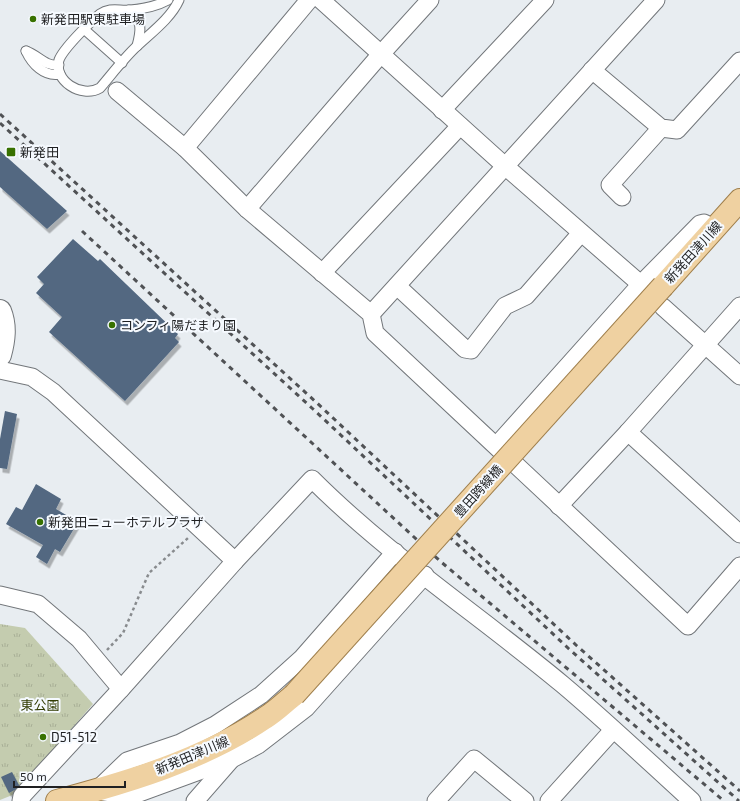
<svg xmlns="http://www.w3.org/2000/svg" width="740" height="801" viewBox="0 0 740 801" font-family="'Exo 2','Noto Sans JP',sans-serif">
	<defs>
		<pattern id="park-tufts" width="24" height="20" patternUnits="userSpaceOnUse"><rect width="24" height="20" fill="#c4ccaf"/><path d="M3 7l-1-3M5 7V3M7 7l1-3M15 17l-1-3M17 17v-4M19 17l1-3" fill="none" stroke="#a8af96"/></pattern>
		<filter id="shadow"><feDropShadow dx="2.5" dy="4.5" stdDeviation="0" flood-color="#0004"/></filter>
	</defs>
	<rect width="100%" height="100%" fill="#e8edf1"/>
	<!-- park -->
	<path fill="url(#park-tufts)" d="M0,624L25,628L93,704L15,794L0,800Z"/>
	<!-- building -->
	<g fill="#526881" filter="url(#shadow)">
		<path d="M0,151L67,211L47,229L0,187Z"/>
		<path d="M73,239L98,261L100,259L178,334L175,338L179,342L125,401L49,332L62,317L36,293L44,284L37,277Z"/>
		<path d="M5,411L17,414L7,469L0,468V439Z"/>
		<path d="M36,484L61,499L56,509L78,522L60,552L55,549L47,564L36,557L43,545L6,524L16,507L22,510Z"/>
		<path d="M12,772L20,787L9,793L1,777Z"/>
	</g>
	<g fill="none" stroke-linecap="round" stroke-linejoin="round">
		<!-- service casing -->
		<g stroke="#72767a" stroke-width="11">
			<g id="service">
				<path d="M168,0C157,6 143,9 130,10C119,11 110,7 100,14C90,22 63,49 59,60C53,80 81,99 100,88C112,74 124,58 137,46C152,32 171,18 179,0"/>
				<path d="M129,10C143,20 141,31 137,46"/>
				<path d="M85,30L122,63"/>
				<path d="M26,51C32,64 44,77 60,74"/>
				<path d="M26,51C38,55 45,67 59,65"/>
			</g>
		</g>
		<!-- minor casing -->
		<g stroke="#72767a" stroke-width="19">
			<g id="minor">
				<path d="M321,0L505,166L645,288"/>
				<path d="M592,70L661,128L677,130L740,61"/>
				<path d="M117,91L185,148L247,209L371,314L375,333L688,626L740,566"/>
				<path d="M442,110L545,0"/>
				<path d="M185,148L309,0"/>
				<path d="M622,197L610,185L661,128"/>
				<path d="M247,209L381,54L430,0"/>
				<path d="M322,273L460,126"/>
				<path d="M397,286L465,349L471,350L505,306L526,296L581,233"/>
				<path d="M663,307L740,376"/>
				<path d="M371,314L656,0"/>
				<path d="M0,370L32,377L53,392L235,561"/>
				<path d="M628,432L740,534"/>
				<path d="M497,445L641,284L700,224L704,223L714,228"/>
				<path d="M559,506L628,432L740,306"/>
				<path d="M0,595L38,604L79,639L121,689"/>
				<path d="M98,789L127,761L180,743L215,725L261,695L302,658L395,552"/>
				<path d="M98,791L131,796L232,759L258,745L306,708L425,575"/>
				<path d="M21,801L22,796L121,689L235,561L312,479C388,555 479,615 562,684C606,721 649,762 692,801"/>
				<path d="M195,801L230,761"/>
				<path d="M436,801L474,759L525,801"/>
				<path d="M549,801L613,730"/>
			</g>
		</g>
		<!-- tertiary casing -->
		<g stroke="#72767a" stroke-width="24">
			<path id="tertiary" d="M0,311C6,326 4,340 0,355"/>
		</g>
		<!-- primary casing -->
		<g stroke="#9f7f4c" stroke-width="24">
			<g id="primary">
				<path d="M663,286L740,200"/>
				<path d="M57,801C128,782 203,760 265,718C275,712 284,703 294,695"/>
			</g>
		</g>
		<!-- path -->
		<path stroke="#888b8e" stroke-width="2.5" stroke-dasharray="3 3" stroke-linecap="butt" d="M107,650L123,633L149,573L188,538"/>
		<!-- service -->
		<use href="#service" stroke="#fff" stroke-width="9"/>
		<!-- minor -->
		<use href="#minor" stroke="#fff" stroke-width="17"/>
		<!-- tertiary -->
		<use href="#tertiary" stroke="#fff" stroke-width="22"/>
		<!-- primary -->
		<use href="#primary" stroke="#efd1a1" stroke-width="22"/>
		<!-- rail -->
		<g stroke="#505255" stroke-width="3" stroke-dasharray="5 5" stroke-linecap="butt">
			<path d="M0,114L317,403L576,645L740,791"/>
			<path d="M0,123L313,409L568,648L739,801"/>
			<path d="M82,231L440,561L724,801"/>
		</g>
		<!-- primary-bridge casing -->
		<g stroke="#9f7f4c" stroke-width="24" stroke-linecap="butt">
			<path id="primary-bridge" d="M294,695L663,286"/>
		</g>
		<!-- primary-bridge -->
		<use href="#primary-bridge" stroke="#efd1a1" stroke-width="22"/>
	</g>
	<!-- markers -->
	<g fill="#387100" stroke="#f6faff" stroke-width="1.5">
		<circle cx="33" cy="19" r="4"/>
		<rect x="6" y="147" width="10" height="10" rx="2"/>
		<circle cx="112" cy="325" r="4"/>
		<circle cx="40" cy="522" r="4"/>
		<circle cx="43" cy="737" r="4"/>
	</g>
	<g text-anchor="middle" stroke-width="4" stroke-linejoin="round" paint-order="stroke">
		<!-- poi labels -->
		<g font-size="13" fill="#1f2022" stroke="#f6faff" text-anchor="start">
			<text x="41" y="24">新発田駅東駐車場</text>
			<text x="20" y="157">新発田</text>
			<text x="120" y="330">コンフィ陽だまり園</text>
			<text x="48" y="527">新発田ニューホテルプラザ</text>
			<text x="51" y="742">D51-512</text>
		</g>
		<!-- street labels -->
		<g font-size="13" fill="#1f2022" stroke="#f6faff">
			<text transform="translate(693 252) rotate(-48)" y="5">新発田津川線</text>
			<text transform="translate(478 491) rotate(-48)" y="5">豊田跨線橋</text>
			<text transform="translate(192 755) rotate(-23)" y="5">新発田津川線</text>
		</g>
		<!-- park labels -->
		<g font-size="13" fill="#313b01" stroke="#f6faff">
			<text x="40" y="710">東公園</text>
		</g>
	</g>
	<!-- scale -->
	<path d="M14 781v6h111v-6" fill="none" stroke="#1f2022" stroke-width="2"/>
	<text x="20" y="781" font-size="12" fill="#1f2022" stroke="#f6faff" stroke-width="3" paint-order="stroke">50 m</text>
</svg>
